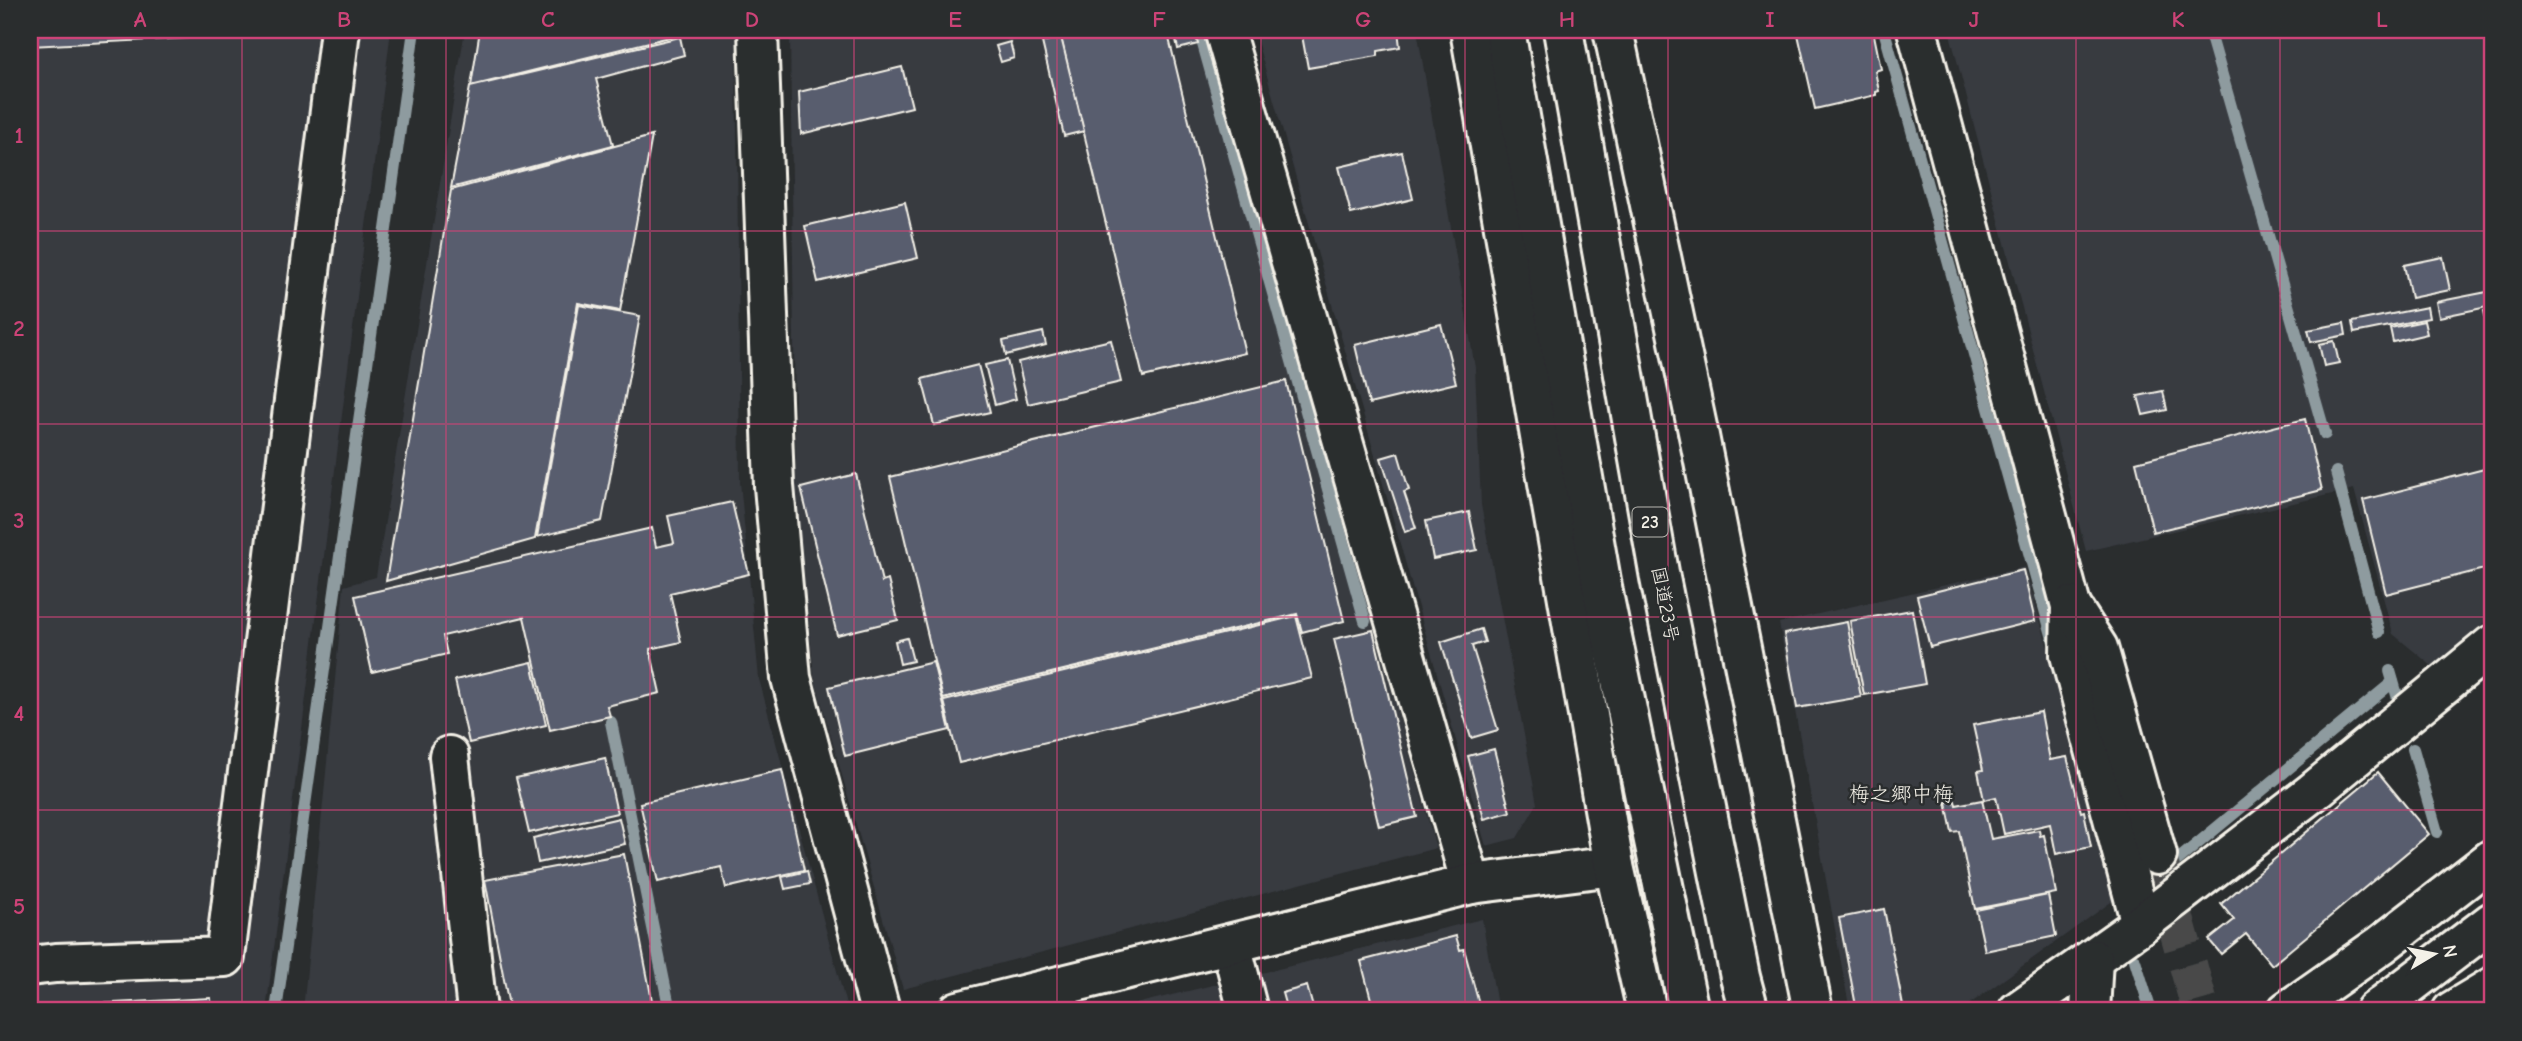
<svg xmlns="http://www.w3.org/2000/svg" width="2522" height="1041" viewBox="0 0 2522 1041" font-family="'Comic Neue','Klee One',sans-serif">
	<rect width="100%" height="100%" fill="#2a2d2e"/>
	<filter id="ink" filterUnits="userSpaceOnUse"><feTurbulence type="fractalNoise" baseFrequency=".0143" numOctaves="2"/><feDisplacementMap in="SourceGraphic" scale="14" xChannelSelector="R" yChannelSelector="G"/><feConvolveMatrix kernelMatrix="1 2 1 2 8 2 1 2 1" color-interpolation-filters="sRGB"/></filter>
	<g filter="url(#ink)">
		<!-- built -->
		<g fill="#383b41">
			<path d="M30,30H391L266,1011H30Z"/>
			<path d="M465,30H736L740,482L759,679L846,1005L842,1011H303L344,586L376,577Z"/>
			<path d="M790,30H1206L1436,848L903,989L814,677L796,492Z"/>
			<path d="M1254,30H1417L1475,368L1481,505L1537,804L1517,838L1486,846Z"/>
			<path d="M1949,30H2492V616L2432,666L2393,634L2354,489L2086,551Z"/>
			<path d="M2025,567L2118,897L1960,1011H1850L1779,623Z"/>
			<path d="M1482,919L1498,1011H1107Z"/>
		</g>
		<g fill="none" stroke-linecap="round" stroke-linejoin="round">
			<!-- stream -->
			<g stroke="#8e9b9f" stroke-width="12">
				<path d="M1199,30L1365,621"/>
				<path d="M1884,30L2055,646"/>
				<path d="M2209,30L2325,434"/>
				<path d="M2336,472L2379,632"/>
				<path d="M2390,671L2399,702"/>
				<path d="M611,722L670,1011"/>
				<path d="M2413,749L2437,832"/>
				<path d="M2174,863L2393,682"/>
				<path d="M2135,960L2151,1011"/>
				<path d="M276,1011L414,30"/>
			</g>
		</g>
		<!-- building -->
		<g fill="#595d6e" stroke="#f4f1e8" stroke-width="2">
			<path d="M30,30H207L208,37L30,46Z"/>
			<path d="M480,30H698L471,86Z"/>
			<path d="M1079,30H1167L1245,353L1143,377L1060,34Z"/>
			<path d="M1174,30H1194L1198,44L1178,49Z"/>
			<path d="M1301,30H1398L1400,47L1378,51V56L1308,68Z"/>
			<path d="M1797,30H1873L1881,69L1875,71L1879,91L1876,92V95L1815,109Z"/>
			<path d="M680,37L684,55L596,79L613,145L451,188L470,87Z"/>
			<path d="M1061,37L1084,131L1064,136L1042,42Z"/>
			<path d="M1010,42L1014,58L1001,62L996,46Z"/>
			<path d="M902,67L912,107L801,134L799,92Z"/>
			<path d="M652,136L620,311L578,303L535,539L386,581L451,190Z"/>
			<path d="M1402,152L1413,199L1351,214L1339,167Z"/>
			<path d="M905,202L918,258L818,282L805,226Z"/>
			<path d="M2443,257L2450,290L2411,298L2404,265Z"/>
			<path d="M2492,291V306L2439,317L2436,302Z"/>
			<path d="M579,305L640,316L602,521L537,537Z"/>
			<path d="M2427,307L2429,318L2354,333L2352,322Z"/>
			<path d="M2492,309V323L2487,324L2484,311Z"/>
			<path d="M2424,321L2427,334L2393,342L2390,328Z"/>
			<path d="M2344,323L2346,335L2311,342L2308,330Z"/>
			<path d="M1441,324L1456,383L1369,404L1355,345Z"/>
			<path d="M1043,332L1046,345L1006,355L1003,341Z"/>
			<path d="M1111,340L1121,382L1028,404L1018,362Z"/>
			<path d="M2334,341L2339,363L2324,366L2319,344Z"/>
			<path d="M1007,360L1016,399L995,405L985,365Z"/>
			<path d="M978,365L990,412L934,425L922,379Z"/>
			<path d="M1286,381L1344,621L1302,632L1297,614L943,699L890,477Z"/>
			<path d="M2163,391L2167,410L2143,415L2138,396Z"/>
			<path d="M2305,419L2322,490L2153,532L2136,462Z"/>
			<path d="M1398,453L1409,490L1404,492L1416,528L1405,532L1381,458Z"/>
			<path d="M2492,467V567L2386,594L2363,500Z"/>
			<path d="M856,474L882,582L888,580L898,620L837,635L801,488Z"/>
			<path d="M732,502L749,574L670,593L681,642L650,649L660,693L607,706L610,716L550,730L524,617L443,636L447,654L372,672L355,596L652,528L656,547L674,543L668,516Z"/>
			<path d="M1469,512L1477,550L1433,559L1426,521Z"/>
			<path d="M2023,570L2035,621L1930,647L1917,596Z"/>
			<path d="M1912,610L1925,684L1864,695L1850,621Z"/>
			<path d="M1296,616L1312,678L959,763L944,701Z"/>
			<path d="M1847,622L1861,697L1797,708L1784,634Z"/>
			<path d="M1481,629L1485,642L1472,646L1498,730L1471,738L1441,642Z"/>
			<path d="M1373,630L1417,817L1379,826L1334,639Z"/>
			<path d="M907,638L913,661L900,664L895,641Z"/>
			<path d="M532,662L546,725L469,743L455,680Z"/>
			<path d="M933,662L950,730L845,756L829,687Z"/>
			<path d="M2041,712L2050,760L2067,757L2081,812L2084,811L2091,847L2056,854L2050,824L2004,834L1996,797L1984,800L1978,771L1983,770L1973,725Z"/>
			<path d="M1494,749L1510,812L1484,819L1468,756Z"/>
			<path d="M605,758L617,813L529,833L516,778Z"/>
			<path d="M782,770L804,870L726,888L721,867L658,882L640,803Z"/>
			<path d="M2378,772L2429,834L2272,965L2246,934L2221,954L2209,940L2234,920L2221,904Z"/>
			<path d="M1982,800L1991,839L2039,830L2040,836L2044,835L2056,893L1975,909L1959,831L1952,832L1946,802L1955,801L1956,805Z"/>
			<path d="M619,818L625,844L538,863L533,838Z"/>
			<path d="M624,854L654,1011H510L485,880Z"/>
			<path d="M807,871L810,884L785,889L782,877Z"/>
			<path d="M2048,895L2056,936L1985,951L1976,910Z"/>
			<path d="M1884,909L1904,1011H1857L1839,918Z"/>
			<path d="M1456,936L1460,950L1464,949L1481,1011H1374L1361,961Z"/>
			<path d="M1307,986L1314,1011H1287L1282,993Z"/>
			<path d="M211,998L212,1011H76L75,1005Z"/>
		</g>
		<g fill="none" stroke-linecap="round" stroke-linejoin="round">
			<!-- minor-tunnel -->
			<path stroke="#484a4a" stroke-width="38" stroke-dasharray="38 19" stroke-linecap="butt" d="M2157,855L2201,1011"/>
			<!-- minor casing -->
			<g stroke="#f4f1e8" stroke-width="44">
				<g id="minor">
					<path d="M758,30L774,486L791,678L880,1011"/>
					<path d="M1224,30L1471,884"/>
					<path d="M1917,30L2071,606L2070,655L2141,924"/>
					<path d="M2071,606L2098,648L2157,855"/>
					<path d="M449,756L477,1011"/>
					<path d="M1231,944L1248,1011"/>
					<path d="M30,966L56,963L225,957L340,30"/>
					<path d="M958,1011L1471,884L1614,866"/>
					<path d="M2018,1011L2141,924L2313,792L2492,645"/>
					<path d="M2090,1011L2093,959"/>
				</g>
			</g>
			<!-- highway casing -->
			<g stroke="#f4f1e8" stroke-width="44">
				<g id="highway">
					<path d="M1470,30L1614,866L1647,1011"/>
					<path d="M1505,30L1604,598L1689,1011"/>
					<path d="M1563,30L1660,578L1740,977L1749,1011"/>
					<path d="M1613,30L1699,436L1813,1011"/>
					<path d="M2287,1011L2381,945L2492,859"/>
					<path d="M2375,1011L2492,922"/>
					<path d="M2452,1011L2492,987"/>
				</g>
			</g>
			<!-- minor -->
			<use href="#minor" stroke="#2a2d2e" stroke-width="38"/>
			<!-- highway -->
			<use href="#highway" stroke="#2a2d2e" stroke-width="38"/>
		</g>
	</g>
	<!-- grid -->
	<path fill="none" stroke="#cc4377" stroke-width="2" stroke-opacity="0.55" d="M242,30V1011M446,30V1011M650,30V1011M854,30V1011M1057,30V1011M1261,30V1011M1465,30V1011M1668,30V1011M1872,30V1011M2076,30V1011M2280,30V1011M30,231H2492M30,424H2492M30,617H2492M30,810H2492"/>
	<g text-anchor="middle" stroke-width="5" stroke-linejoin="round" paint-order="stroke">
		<!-- shield labels -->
		<rect fill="#2a2d2e" stroke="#b7b6b0" stroke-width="2" x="1632.5" y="507.5" width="35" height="29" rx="5"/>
		<g font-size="18" font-weight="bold" fill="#f4f1e8">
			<text x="1650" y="528">23</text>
		</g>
		<!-- street labels -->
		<g font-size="19" fill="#f4f1e8" stroke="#2a2d2e">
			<text transform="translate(1666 604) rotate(79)" y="7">国道23号</text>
		</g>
		<!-- neighbourhood labels -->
		<g font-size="21" fill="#f4f1e8" stroke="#2a2d2e">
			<text x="1901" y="801">梅之郷中梅</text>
		</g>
	</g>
	<!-- margin -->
	<rect width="2522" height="1041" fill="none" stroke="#2a2d2e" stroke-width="77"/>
	<!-- north arrow -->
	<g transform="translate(2434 954) rotate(80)" stroke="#2a2d2e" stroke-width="5" paint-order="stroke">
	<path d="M0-5L12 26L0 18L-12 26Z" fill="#f4f1e8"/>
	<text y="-10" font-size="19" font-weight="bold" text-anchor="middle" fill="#f4f1e8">N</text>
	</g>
	<rect x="38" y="38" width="2446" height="964" fill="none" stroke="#cc4377" stroke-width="2.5"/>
	<g font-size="23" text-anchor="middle" font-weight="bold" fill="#cc4377">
		<text x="140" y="27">A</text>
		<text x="344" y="27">B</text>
		<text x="548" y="27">C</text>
		<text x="752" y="27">D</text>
		<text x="955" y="27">E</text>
		<text x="1159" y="27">F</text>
		<text x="1363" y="27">G</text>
		<text x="1567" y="27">H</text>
		<text x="1770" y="27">I</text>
		<text x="1974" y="27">J</text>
		<text x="2178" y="27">K</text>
		<text x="2382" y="27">L</text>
		<text x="19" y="143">1</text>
		<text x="19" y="336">2</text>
		<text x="19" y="528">3</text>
		<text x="19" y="721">4</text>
		<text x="19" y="914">5</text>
	</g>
</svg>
